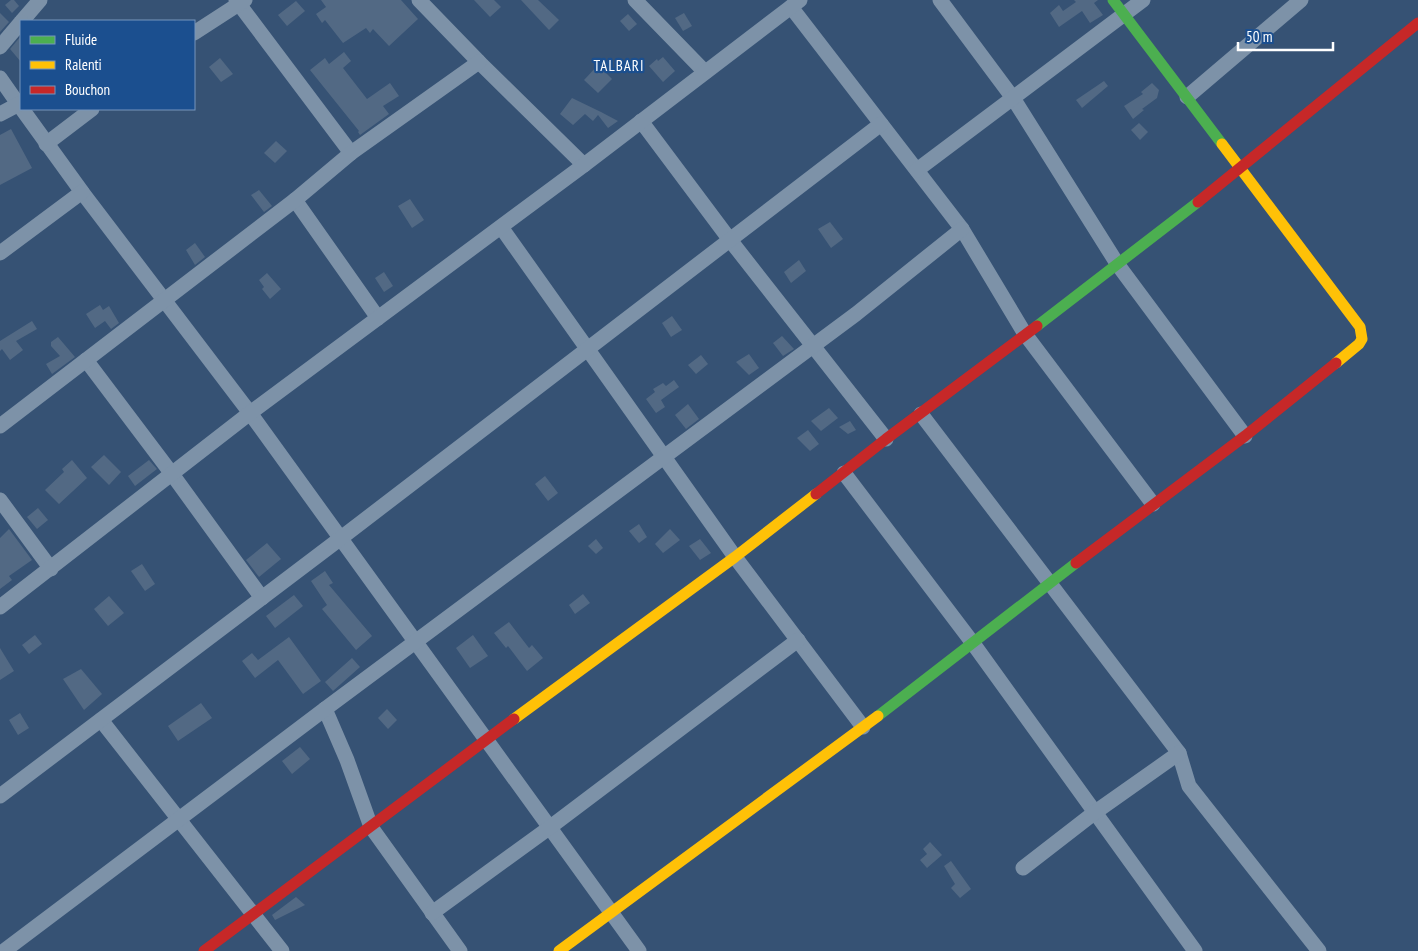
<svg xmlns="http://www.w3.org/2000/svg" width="1418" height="951" viewBox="0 0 1418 951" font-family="'PT Sans Narrow',sans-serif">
	<rect width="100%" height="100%" fill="#365274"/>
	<!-- building -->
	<g fill="#526984">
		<path d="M11,0H14L19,6L12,13L5,5Z"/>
		<path d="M321,0H401L418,19L389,46L373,29L370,33L366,28L343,43L325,20L322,23L316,14L326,7Z"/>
		<path d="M474,0H494L501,7L490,17Z"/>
		<path d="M521,0H538L559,20L549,30Z"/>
		<path d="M1074,0H1098L1094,3L1103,15L1090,23L1082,11L1059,27L1050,13L1059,5L1063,11L1076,2Z"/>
		<path d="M296,1L305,11L287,26L278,15Z"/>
		<path d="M0,13L9,22L0,32Z"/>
		<path d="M684,13L692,26L683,31L675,18Z"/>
		<path d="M628,14L637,24L629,31L620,21Z"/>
		<path d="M21,36V62L10,49Z"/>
		<path d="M344,52L351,61L343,68L367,99L390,83L399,96L383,106L389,114L360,135L358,132L359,131L310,70L325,58L329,64Z"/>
		<path d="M663,57L675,71L663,82L649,66L657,59L658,61Z"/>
		<path d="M220,58L233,74L221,82L209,67Z"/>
		<path d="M598,65L612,79L598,93L584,80Z"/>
		<path d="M1104,81L1108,86L1082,108L1076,100Z"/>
		<path d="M1152,83L1159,90L1157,98L1142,109L1144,110L1133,119L1124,106L1143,94L1141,92Z"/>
		<path d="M572,98L601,112L618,121L608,128L598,115L593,121L585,114L573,125L560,114Z"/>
		<path d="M1139,123L1148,132L1140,140L1131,130Z"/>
		<path d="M11,129L32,168L0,185V135Z"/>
		<path d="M276,141L287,151L275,163L264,153Z"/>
		<path d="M259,190L272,206L264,212L251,195Z"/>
		<path d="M410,199L424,220L412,228L398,206Z"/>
		<path d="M830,222L843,239L831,248L818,229Z"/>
		<path d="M195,243L205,257L195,265L186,250Z"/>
		<path d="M799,260L806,271L791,283L784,272Z"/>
		<path d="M384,272L393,286L384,292L375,278Z"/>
		<path d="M267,273L281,289L270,299L262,289L264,287L259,280Z"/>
		<path d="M100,305L103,310L109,306L119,323L111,329L105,321L95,328L86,314Z"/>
		<path d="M672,316L682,330L671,337L662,323Z"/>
		<path d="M32,321L37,329L16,341L23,350L10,360L2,349L0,351V341Z"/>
		<path d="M782,336L794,349L783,356L773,343Z"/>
		<path d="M58,337L75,357L52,374L46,364L60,356L51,346V342Z"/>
		<path d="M749,354L759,368L749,375L736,362Z"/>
		<path d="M701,355L708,364L696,374L688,365Z"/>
		<path d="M674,380L679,387L661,400L665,407L656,413L646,399L655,392L653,389L663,383L666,386Z"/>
		<path d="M688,404L699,419L686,429L675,415Z"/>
		<path d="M829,408L838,418L821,431L811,421Z"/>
		<path d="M850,421L856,430L848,434L839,427Z"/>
		<path d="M808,430L819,444L810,451L797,438Z"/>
		<path d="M104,455L121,472L109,485L91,467Z"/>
		<path d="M72,460L87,478L59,504L45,490L64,472L62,469Z"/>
		<path d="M149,460L157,469L135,486L128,476Z"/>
		<path d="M545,476L558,493L548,501L535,484Z"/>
		<path d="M38,508L48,520L37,529L27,517Z"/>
		<path d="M639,524L647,537L639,543L629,531Z"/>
		<path d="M9,529L32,560L9,576L12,580L0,589V538Z"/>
		<path d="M670,529L680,540L663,553L655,544Z"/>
		<path d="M596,539L603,548L596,554L588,546Z"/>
		<path d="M700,539L711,553L700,560L689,546Z"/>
		<path d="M267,543L281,559L259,577L246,560Z"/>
		<path d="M142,564L155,584L145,591L131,571Z"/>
		<path d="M325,571L333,583L329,585L372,636L356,650L322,609L327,605L311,581Z"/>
		<path d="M583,594L590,603L575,614L569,605Z"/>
		<path d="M294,595L303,606L275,628L266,616Z"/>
		<path d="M109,596L124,613L108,626L94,609Z"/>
		<path d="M509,622L529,648L532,645L543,658L527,671L508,646L506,648L494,633Z"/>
		<path d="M35,635L42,644L29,654L22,645Z"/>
		<path d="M473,635L488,656L470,668L456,648Z"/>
		<path d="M289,637L321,681L303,694L278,660L255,678L242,661L252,653L258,660Z"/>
		<path d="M0,648L14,671L0,680Z"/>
		<path d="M352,658L360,667L333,691L325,682Z"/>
		<path d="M81,669L102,694L84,710L63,679Z"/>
		<path d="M201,703L212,718L178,741L168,726Z"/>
		<path d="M387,709L397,720L388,729L378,718Z"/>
		<path d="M20,713L29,728L18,735L9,720Z"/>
		<path d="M300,747L310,759L292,774L282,761Z"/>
		<path d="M930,842L942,855L927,868L920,860L927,854L923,849Z"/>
		<path d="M951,861L971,889L960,898L951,888L955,884L944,866Z"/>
		<path d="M296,897L305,905L275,920L272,915Z"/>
	</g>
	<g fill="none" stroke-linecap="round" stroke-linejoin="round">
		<!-- street -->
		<g stroke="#7d92a8" stroke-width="15">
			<path d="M236,0L351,153"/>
			<path d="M419,0L479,62L584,165"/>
			<path d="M635,0L705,72"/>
			<path d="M940,0L1013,98L1118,265L1245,436"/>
			<path d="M791,7L962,229L1025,334L1153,504"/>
			<path d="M22,21L40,0"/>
			<path d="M194,33L245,0"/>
			<path d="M0,47L21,22"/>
			<path d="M0,78L21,108"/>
			<path d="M1187,97L1301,0"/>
			<path d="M22,109L82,192L250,413L639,951"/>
			<path d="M0,114L19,104"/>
			<path d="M641,121L730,240L886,439"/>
			<path d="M46,144L92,109"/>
			<path d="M917,170L1143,0"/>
			<path d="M295,200L378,318"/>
			<path d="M501,227L735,557L863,727"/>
			<path d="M0,253L82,192"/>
			<path d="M86,360L172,474L262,598"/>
			<path d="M921,414L1179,753L1189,786L1319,951"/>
			<path d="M0,426L295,200L351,153L479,62"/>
			<path d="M844,473L972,642L1195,951"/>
			<path d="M0,500L51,569"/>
			<path d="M0,607L250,413L584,165L800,0"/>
			<path d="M325,709L347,760L371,827L460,951"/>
			<path d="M101,720L282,951"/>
			<path d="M0,796L341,538L881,124"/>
			<path d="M1023,868L1094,813L1179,753"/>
			<path d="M432,913L549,828L798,640"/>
			<path d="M4,951L325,709L856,314L962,229"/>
		</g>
		<!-- fast -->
		<g stroke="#4caf50" stroke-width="11">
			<path d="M1113,0L1222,144"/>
			<path d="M1037,326L1198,202"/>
			<path d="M878,716L1076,563"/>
		</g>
		<!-- slow -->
		<g stroke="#ffc107" stroke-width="11">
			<path d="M1222,144L1360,327L1362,339L1359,344L1336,363"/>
			<path d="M514,719L735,557L816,494"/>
			<path d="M559,951L878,716"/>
		</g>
		<!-- jam -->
		<g stroke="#c62828" stroke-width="11">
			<path d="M1198,202L1418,23"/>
			<path d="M816,494L886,439L1037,326"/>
			<path d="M1076,563L1245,436L1336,363"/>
			<path d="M204,951L514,719"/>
		</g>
	</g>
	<g text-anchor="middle" stroke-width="4.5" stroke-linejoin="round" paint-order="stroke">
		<!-- neighbourhood labels -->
		<g font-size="15" letter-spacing="1" fill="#fff" stroke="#1b4f8f">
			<text x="619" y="71">TALBARI</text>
		</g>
	</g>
	<!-- legend -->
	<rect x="20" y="20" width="175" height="90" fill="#1b4f8f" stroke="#7695bc"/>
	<rect x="30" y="36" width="25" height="8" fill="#4caf50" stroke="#7695bc"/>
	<text x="65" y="45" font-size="15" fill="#ffffff">Fluide</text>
	<rect x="30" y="61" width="25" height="8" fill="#ffc107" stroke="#7695bc"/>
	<text x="65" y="70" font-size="15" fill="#ffffff">Ralenti</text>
	<rect x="30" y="86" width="25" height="8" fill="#c62828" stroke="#7695bc"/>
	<text x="65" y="95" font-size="15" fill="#ffffff">Bouchon</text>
	<!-- scale -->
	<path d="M1238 42v8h95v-8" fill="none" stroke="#ffffff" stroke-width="2.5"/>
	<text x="1246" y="42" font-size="15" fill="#ffffff" stroke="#1b4f8f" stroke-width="4" paint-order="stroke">50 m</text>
</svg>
